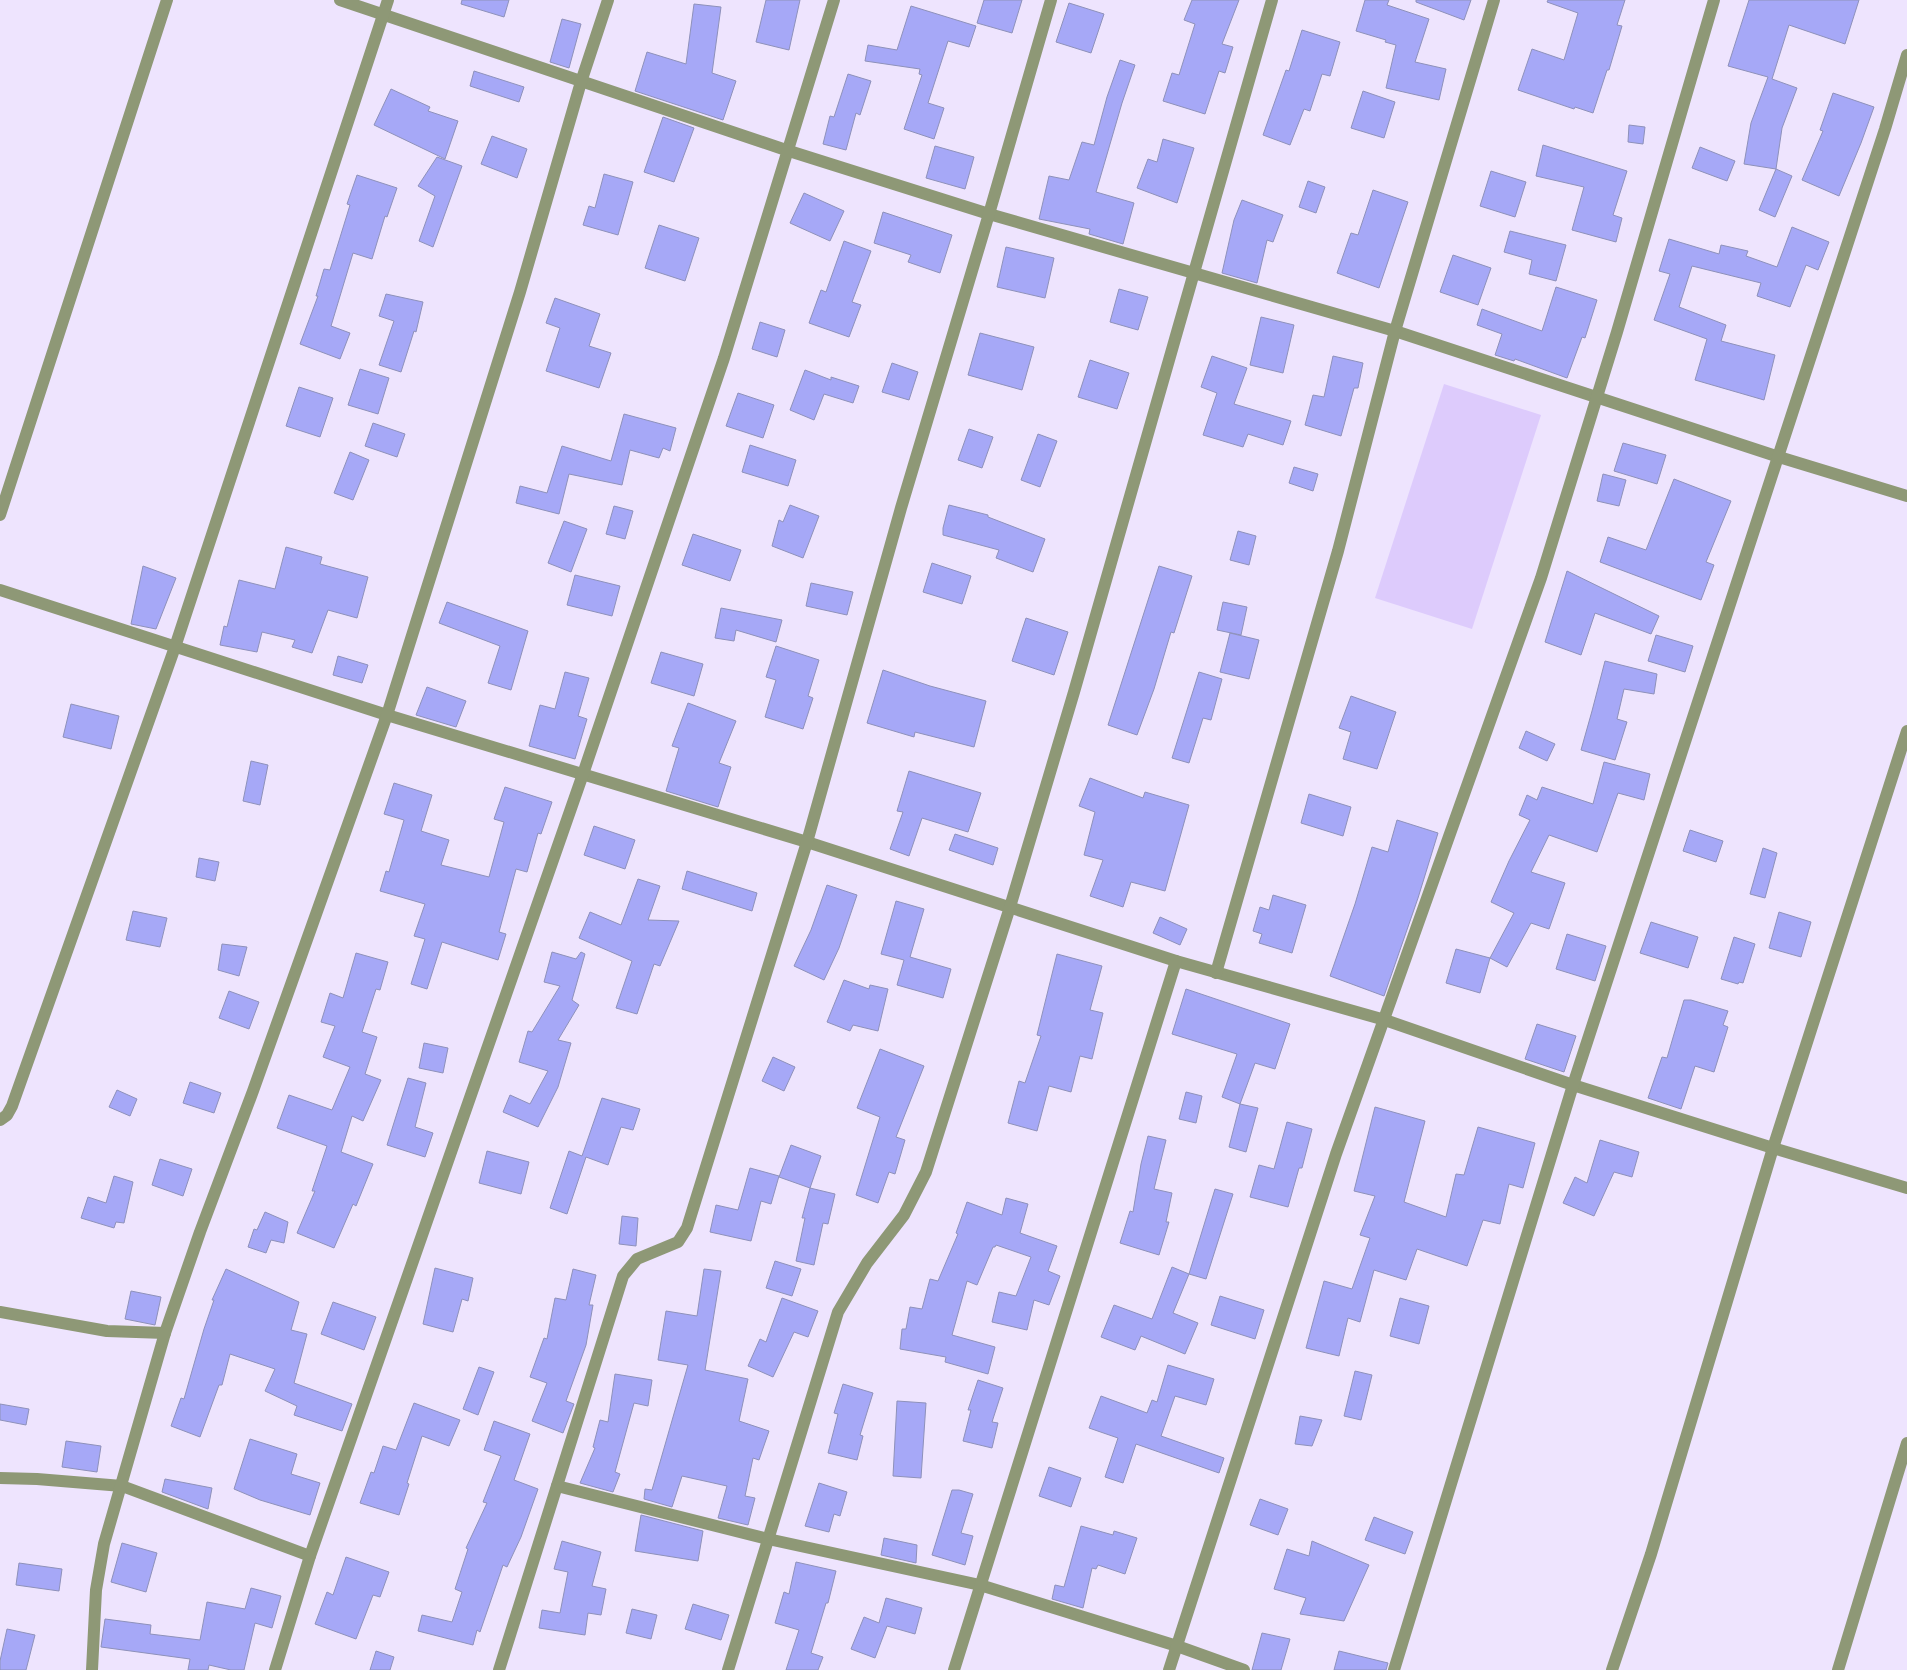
<svg xmlns="http://www.w3.org/2000/svg" width="1907" height="1670" viewBox="0 0 1907 1670" font-family="'Fira Sans Condensed',sans-serif">
	<rect width="100%" height="100%" fill="#eee4fe"/>
	<!-- green -->
	<path fill="#ddcbfc" d="M1444,384L1541,415L1472,629L1375,598Z"/>
	<!-- building -->
	<g fill="#a6a8f7" stroke="#8e91ba">
		<path d="M462,0H509L504,17L461,4Z"/>
		<path d="M766,0H800L789,50L756,42Z"/>
		<path d="M984,0H1022L1012,33L977,23Z"/>
		<path d="M1192,0H1239L1222,44L1233,47L1225,73L1219,71L1205,114L1163,101L1172,73L1179,75L1195,24L1184,20Z"/>
		<path d="M1365,0H1389L1387,5L1429,19L1415,62L1446,69L1439,100L1386,88L1396,45L1385,42L1386,40L1356,31Z"/>
		<path d="M1416,0H1471L1464,20L1416,2Z"/>
		<path d="M1548,0H1625L1617,25L1622,26L1609,70H1607L1593,113L1575,107L1574,109L1518,90L1532,49L1564,60L1578,13L1547,2Z"/>
		<path d="M1749,0H1859L1845,44L1789,25L1772,79L1797,88L1782,128L1776,169L1744,164L1751,123L1768,77L1728,66Z"/>
		<path d="M1069,3L1104,14L1091,53L1056,42Z"/>
		<path d="M694,4L721,7L712,73L736,81L723,120L635,91L647,52L686,64Z"/>
		<path d="M911,6L976,26L969,47L948,41L928,103L944,108L934,139L904,129L922,75L919,74L920,69L865,61L868,45L897,50Z"/>
		<path d="M562,19L581,24L569,68L550,62Z"/>
		<path d="M1302,30L1340,42L1330,76L1322,74L1310,111L1304,109L1290,145L1263,135L1286,70L1289,71Z"/>
		<path d="M1120,60L1135,65L1122,103L1096,192L1134,203L1123,244L1089,234L1090,229L1039,219L1049,176L1069,180L1082,142L1094,145L1107,97Z"/>
		<path d="M474,71L524,87L519,102L470,86Z"/>
		<path d="M848,74L871,81L860,115L856,113L846,150L823,144L830,116L834,117Z"/>
		<path d="M391,89L430,107L428,111L458,121L445,159L374,125Z"/>
		<path d="M1363,91L1395,102L1384,138L1351,128Z"/>
		<path d="M1833,93L1874,107L1861,143L1839,196L1802,180L1823,131L1820,130Z"/>
		<path d="M663,117L694,128L674,182L644,172Z"/>
		<path d="M1629,125L1645,127L1643,144L1628,142Z"/>
		<path d="M492,136L527,149L517,178L481,164Z"/>
		<path d="M1163,139L1194,148L1177,203L1137,188L1148,159L1157,162Z"/>
		<path d="M1543,145L1627,171L1613,215L1622,218L1616,242L1572,230L1584,187L1536,176Z"/>
		<path d="M935,146L974,157L965,189L926,178Z"/>
		<path d="M1700,147L1735,161L1727,181L1692,168Z"/>
		<path d="M437,157L462,166L433,247L419,241L435,196L418,186Z"/>
		<path d="M1776,169L1792,176L1775,217L1759,210Z"/>
		<path d="M1491,171L1526,182L1515,217L1480,206Z"/>
		<path d="M604,174L633,182L618,235L583,225L589,206L595,208Z"/>
		<path d="M357,175L397,188L387,217L385,216L372,259L353,253L331,326L350,333L340,359L300,344L318,296H316L324,269L330,270L350,205L347,204Z"/>
		<path d="M1308,181L1325,187L1316,213L1299,207Z"/>
		<path d="M1373,190L1408,202L1379,288L1337,273L1351,233L1358,235Z"/>
		<path d="M804,193L844,211L830,241L790,223Z"/>
		<path d="M1242,200L1283,215L1273,242L1267,240L1257,283L1222,273L1234,220Z"/>
		<path d="M883,212L952,235L940,273L908,262L911,255L874,243Z"/>
		<path d="M659,225L699,238L685,281L645,268Z"/>
		<path d="M1792,227L1829,242L1818,270L1806,265L1790,307L1757,296L1761,283L1692,266L1679,307L1726,325L1721,341L1775,355L1764,400L1695,380L1707,339L1654,320L1670,274L1659,271L1669,239L1719,254L1721,245L1748,251L1746,256L1777,267Z"/>
		<path d="M1510,231L1566,245L1556,281L1529,274L1532,260L1504,252Z"/>
		<path d="M844,241L871,251L852,302L861,305L849,337L809,323L821,290L826,292Z"/>
		<path d="M1006,247L1054,258L1045,298L997,287Z"/>
		<path d="M1453,255L1491,268L1478,305L1440,292Z"/>
		<path d="M1556,287L1597,300L1585,338L1582,337L1567,378L1515,359L1514,361L1495,355L1502,334L1477,325L1482,309L1542,331Z"/>
		<path d="M1119,289L1148,297L1138,330L1110,322Z"/>
		<path d="M386,294L423,302L416,332L414,331L401,372L379,365L394,321L379,316Z"/>
		<path d="M555,298L600,314L589,346L611,353L599,388L546,371L560,328L546,323Z"/>
		<path d="M1261,317L1294,325L1283,373L1250,365Z"/>
		<path d="M760,322L785,330L777,357L752,349Z"/>
		<path d="M980,333L1034,347L1022,390L968,375Z"/>
		<path d="M1212,356L1247,368L1234,404L1291,421L1283,445L1248,434L1243,447L1203,435L1217,393L1201,387Z"/>
		<path d="M1333,356L1363,363L1358,388H1354L1341,436L1305,425L1313,395L1324,397Z"/>
		<path d="M1090,360L1129,373L1117,409L1078,397Z"/>
		<path d="M892,363L918,372L909,400L882,392Z"/>
		<path d="M360,369L389,378L378,414L348,405Z"/>
		<path d="M805,370L831,380V377L859,386L853,403L824,394L814,420L790,410Z"/>
		<path d="M299,387L333,398L320,437L286,426Z"/>
		<path d="M738,393L774,405L763,438L726,426Z"/>
		<path d="M624,414L676,428L670,451L663,448L659,458L630,450L622,485L569,474L559,514L516,503L520,486L547,493L562,446L611,461Z"/>
		<path d="M373,423L405,434L397,457L365,446Z"/>
		<path d="M969,429L993,437L982,468L958,460Z"/>
		<path d="M1038,434L1057,441L1040,487L1021,480Z"/>
		<path d="M1623,443L1666,455L1657,484L1614,471Z"/>
		<path d="M750,445L796,460L788,486L742,472Z"/>
		<path d="M350,452L369,460L353,500L334,493Z"/>
		<path d="M1294,467L1318,474L1313,491L1289,483Z"/>
		<path d="M1603,474L1626,480L1619,506L1597,501Z"/>
		<path d="M1674,479L1731,501L1706,562L1714,565L1701,600L1600,562L1608,537L1646,550Z"/>
		<path d="M790,505L819,516L803,558L772,546L779,520L783,522Z"/>
		<path d="M949,505L988,515V517L1045,539L1033,572L996,558L999,550L943,535V528Z"/>
		<path d="M614,506L633,511L625,539L606,534Z"/>
		<path d="M564,521L587,529L571,572L548,563Z"/>
		<path d="M1238,531L1256,536L1249,565L1230,560Z"/>
		<path d="M693,534L741,550L730,581L682,565Z"/>
		<path d="M286,547L322,557L320,564L368,577L357,618L328,610L312,653L292,647L295,640L262,632L257,652L220,645L224,626L227,627L239,580L275,589Z"/>
		<path d="M932,563L971,576L962,604L923,592Z"/>
		<path d="M143,566L176,578L156,629L131,624Z"/>
		<path d="M1159,566L1192,576L1174,633L1171,632L1154,689L1137,735L1108,725Z"/>
		<path d="M1567,571L1659,616L1651,634L1595,613L1581,655L1545,642Z"/>
		<path d="M575,575L620,586L612,616L567,605Z"/>
		<path d="M811,583L853,592L847,615L806,606Z"/>
		<path d="M447,602L528,631L511,690L488,683L500,646L439,623Z"/>
		<path d="M1223,602L1247,607L1241,635L1217,630Z"/>
		<path d="M721,608L782,620L776,642L736,630L734,641L715,638Z"/>
		<path d="M1026,618L1068,632L1054,675L1012,661Z"/>
		<path d="M1230,633L1259,640L1249,679L1220,672Z"/>
		<path d="M1656,635L1693,646L1685,672L1648,661Z"/>
		<path d="M776,646L819,660L808,696L813,698L803,729L765,717L776,680L766,677Z"/>
		<path d="M661,652L703,664L694,696L651,683Z"/>
		<path d="M338,656L368,665L362,683L333,675Z"/>
		<path d="M1605,661L1657,674L1654,694L1624,689L1617,719L1627,722L1615,760L1581,750L1592,711Z"/>
		<path d="M883,670L930,686L986,701L974,747L915,732L914,737L867,723Z"/>
		<path d="M565,672L589,678L578,716L587,719L575,759L529,746L540,705L555,709Z"/>
		<path d="M1199,672L1222,679L1211,720L1203,718L1189,763L1172,758Z"/>
		<path d="M427,687L466,701L456,727L416,715Z"/>
		<path d="M1351,696L1396,712L1377,769L1343,759L1351,732L1339,728Z"/>
		<path d="M688,703L736,721L719,763L731,767L718,807L666,791L679,748L672,746Z"/>
		<path d="M71,704L119,716L111,749L63,737Z"/>
		<path d="M1526,731L1555,744L1547,761L1519,748Z"/>
		<path d="M251,761L268,765L260,805L243,801Z"/>
		<path d="M1604,762L1650,774L1644,800L1618,793L1597,852L1549,835L1531,872L1565,883L1549,929L1531,923L1507,967L1490,958L1514,913L1491,902L1509,861L1530,820L1519,815L1527,795L1537,800L1542,787L1593,804Z"/>
		<path d="M909,771L981,793L968,832L922,818L909,856L890,849L903,812L897,811Z"/>
		<path d="M1090,778L1143,798L1145,792L1189,805L1165,891L1131,882L1123,907L1090,896L1103,860L1084,855L1095,812L1079,806Z"/>
		<path d="M394,783L432,795L421,831L449,840L441,865L489,877L504,822L494,819L505,787L552,802L541,834L538,833L527,872L516,869L499,932L506,934L498,960L442,942L427,989L411,984L425,939L414,936L425,904L380,891L386,871L389,872L404,820L384,814Z"/>
		<path d="M1309,794L1351,807L1343,836L1301,823Z"/>
		<path d="M1397,820L1438,833L1418,898L1384,996L1330,976L1355,904L1372,847L1388,852Z"/>
		<path d="M594,826L635,840L625,869L584,855Z"/>
		<path d="M1690,830L1723,841L1716,862L1683,851Z"/>
		<path d="M955,834L998,848L993,865L949,850Z"/>
		<path d="M1763,848L1777,853L1765,898L1750,894Z"/>
		<path d="M199,858L219,862L215,881L196,877Z"/>
		<path d="M687,871L757,893L752,911L682,889Z"/>
		<path d="M638,879L660,886L648,920L679,921L660,966L654,964L637,1014L616,1008L632,961L579,938L590,912L621,925Z"/>
		<path d="M827,885L857,895L839,948L824,980L794,966L811,930Z"/>
		<path d="M1273,895L1306,905L1292,953L1259,943L1262,934L1253,931L1260,907L1269,910Z"/>
		<path d="M896,901L924,909L910,957L951,969L943,998L897,985L904,960L881,954Z"/>
		<path d="M133,911L167,918L160,947L126,940Z"/>
		<path d="M1779,912L1811,922L1801,957L1769,948Z"/>
		<path d="M1160,917L1187,929L1180,945L1153,933Z"/>
		<path d="M1651,922L1698,937L1688,968L1640,953Z"/>
		<path d="M1567,934L1606,946L1595,981L1556,969Z"/>
		<path d="M1734,937L1755,944L1743,983L1739,982L1738,984L1721,979Z"/>
		<path d="M222,944L247,947L239,976L218,970Z"/>
		<path d="M1456,949L1490,958L1480,993L1446,983Z"/>
		<path d="M552,952L576,959L581,952L585,954L572,1000L579,1005L558,1040L571,1043L558,1087L538,1127L503,1112L510,1095L530,1104L548,1071L519,1062L528,1031L532,1032L560,986L544,982Z"/>
		<path d="M356,953L388,962L380,990L376,989L362,1032L377,1037L365,1074L381,1080L363,1121L352,1116L341,1152L373,1164L356,1206L353,1204L334,1248L297,1233L315,1191H312L327,1146L277,1128L289,1095L332,1110L350,1067L323,1057L335,1026L321,1022L330,993L343,998Z"/>
		<path d="M1057,954L1102,966L1090,1010L1103,1013L1092,1059L1080,1056L1071,1092L1049,1086L1037,1131L1008,1123L1019,1081L1025,1083L1041,1036L1037,1035Z"/>
		<path d="M844,980L869,989L870,985L888,989L878,1031L853,1025L850,1031L827,1022Z"/>
		<path d="M1186,989L1290,1024L1275,1069L1255,1063L1240,1104L1222,1097L1237,1054L1172,1034Z"/>
		<path d="M229,991L259,1002L249,1029L219,1018Z"/>
		<path d="M1684,1000H1691L1728,1011L1723,1025L1728,1027L1714,1072L1695,1066L1681,1109L1648,1098L1662,1057L1667,1058Z"/>
		<path d="M1537,1024L1576,1036L1564,1072L1525,1059Z"/>
		<path d="M424,1043L448,1048L443,1073L419,1068Z"/>
		<path d="M880,1049L924,1066L896,1137L905,1140L895,1174L889,1172L878,1203L856,1195L880,1117L857,1108Z"/>
		<path d="M773,1057L795,1067L784,1091L762,1081Z"/>
		<path d="M408,1078L426,1083L415,1127L433,1133L425,1157L387,1145Z"/>
		<path d="M190,1082L221,1093L214,1113L183,1103Z"/>
		<path d="M117,1090L137,1099L130,1116L109,1107Z"/>
		<path d="M1186,1092L1202,1096L1196,1123L1179,1119Z"/>
		<path d="M602,1098L640,1109L633,1130L621,1127L608,1165L586,1157L567,1214L550,1208L569,1151L582,1156Z"/>
		<path d="M1240,1104L1258,1108L1246,1152L1229,1147Z"/>
		<path d="M1375,1107L1425,1121L1404,1202L1446,1217L1456,1174L1464,1175L1478,1127L1535,1143L1523,1188L1509,1184L1500,1224L1483,1220L1467,1266L1417,1249L1406,1280L1374,1270L1360,1322L1348,1318L1339,1356L1306,1348L1324,1281L1352,1289L1370,1238L1360,1235L1375,1196L1354,1191Z"/>
		<path d="M1287,1122L1312,1129L1302,1168H1299L1288,1207L1250,1197L1259,1165L1274,1169Z"/>
		<path d="M1148,1136L1166,1140L1154,1189L1172,1193L1166,1222H1169L1159,1255L1120,1243L1130,1211L1133,1212L1141,1164Z"/>
		<path d="M1600,1140L1639,1152L1632,1177L1614,1172L1594,1216L1563,1203L1575,1177L1587,1183Z"/>
		<path d="M791,1145L821,1156L810,1188L779,1177Z"/>
		<path d="M487,1151L529,1162L521,1194L479,1183Z"/>
		<path d="M160,1159L192,1169L183,1196L152,1185Z"/>
		<path d="M750,1168L779,1176L771,1204L761,1201L751,1241L710,1232L716,1205L738,1210Z"/>
		<path d="M114,1176L133,1182L124,1223L116,1222L114,1228L81,1218L88,1197L106,1203Z"/>
		<path d="M810,1188L835,1194L828,1224L823,1223L814,1265L796,1261L805,1218H802Z"/>
		<path d="M1215,1189L1233,1194L1206,1279L1189,1274Z"/>
		<path d="M1006,1198L1028,1204L1020,1233L1057,1246L1048,1271L1060,1276L1049,1305L1034,1300L1027,1330L992,1322L999,1292L1016,1296L1031,1257L996,1245L995,1247H993L977,1285L967,1281L952,1335L995,1347L988,1374L945,1362L946,1357L900,1349L902,1329H906L910,1307L922,1309L930,1279L938,1281L958,1234L956,1233L967,1202L1002,1215Z"/>
		<path d="M265,1212L288,1222L284,1243L271,1240L266,1253L248,1247L254,1229L257,1230Z"/>
		<path d="M622,1216L638,1218L636,1246L619,1244Z"/>
		<path d="M775,1261L801,1269L792,1296L766,1288Z"/>
		<path d="M1172,1267L1189,1274L1173,1313L1198,1323L1185,1354L1141,1336L1135,1350L1101,1337L1114,1305L1152,1319Z"/>
		<path d="M435,1268L473,1278L468,1301L462,1299L453,1332L423,1324Z"/>
		<path d="M226,1269L299,1302L291,1330L307,1334L294,1383L352,1404L342,1431L294,1415L297,1406L265,1391L275,1369L230,1354L222,1385H219L200,1437L171,1426L181,1398L184,1399L204,1329L214,1300H212Z"/>
		<path d="M573,1269L596,1275L589,1305H593L586,1345L566,1401L574,1404L563,1433L532,1421L547,1383L530,1377L544,1338L547,1339L555,1298L566,1300Z"/>
		<path d="M704,1269L721,1271L705,1370L748,1379L739,1421L769,1431L759,1460L753,1458L745,1496L755,1498L748,1525L718,1518L727,1486L682,1476L672,1507L644,1499L645,1489L652,1490L688,1365L658,1360L666,1311L697,1316Z"/>
		<path d="M131,1291L161,1297L155,1325L125,1319Z"/>
		<path d="M1220,1296L1264,1310L1255,1339L1211,1325Z"/>
		<path d="M782,1298L818,1311L808,1337L794,1332L773,1377L748,1366L760,1339L766,1342Z"/>
		<path d="M1400,1298L1429,1306L1419,1344L1390,1336Z"/>
		<path d="M333,1302L376,1317L364,1350L321,1334Z"/>
		<path d="M1168,1365L1214,1379L1206,1405L1175,1396L1161,1436L1224,1458L1219,1473L1136,1444L1123,1483L1105,1477L1118,1438L1089,1428L1101,1396L1147,1413L1152,1400L1157,1402Z"/>
		<path d="M479,1367L494,1372L478,1415L463,1409Z"/>
		<path d="M1355,1371L1372,1375L1361,1420L1344,1416Z"/>
		<path d="M615,1374L652,1380L648,1406L634,1403L615,1472L620,1474L613,1492L580,1483L595,1448L593,1447L600,1420L608,1422Z"/>
		<path d="M978,1380L1003,1388L992,1422L998,1423L992,1448L963,1441L971,1410H968Z"/>
		<path d="M843,1384L873,1393L860,1435L863,1436L857,1460L828,1453L838,1414L834,1413Z"/>
		<path d="M897,1401L926,1403L921,1478L893,1476Z"/>
		<path d="M414,1403L460,1420L449,1446L422,1436L407,1483L409,1484L399,1515L360,1503L371,1472L374,1473L383,1446L396,1450Z"/>
		<path d="M0,1404L29,1409L26,1425L0,1420Z"/>
		<path d="M1300,1416L1322,1420L1312,1446L1295,1444Z"/>
		<path d="M494,1421L530,1434L514,1480L538,1489L521,1537L507,1567L503,1565L480,1632L477,1630L473,1645L418,1631L422,1615L452,1622L462,1592L455,1589L468,1549L466,1548L487,1503L483,1502L501,1456L484,1450Z"/>
		<path d="M250,1439L297,1454L291,1474L320,1483L310,1515L260,1500L234,1489Z"/>
		<path d="M66,1441L101,1446L97,1472L62,1467Z"/>
		<path d="M1049,1467L1081,1478L1071,1507L1039,1496Z"/>
		<path d="M165,1479L212,1488L208,1509L162,1492Z"/>
		<path d="M819,1483L847,1492L840,1516L834,1514L829,1532L805,1526Z"/>
		<path d="M952,1490H959L973,1494L961,1533L973,1536L965,1565L932,1555Z"/>
		<path d="M1260,1499L1288,1509L1278,1535L1250,1525Z"/>
		<path d="M641,1515L703,1531L698,1561L635,1551Z"/>
		<path d="M1374,1517L1413,1532L1405,1554L1365,1540Z"/>
		<path d="M1081,1526L1113,1535L1114,1531L1137,1538L1125,1574L1098,1565L1096,1569L1092,1568L1083,1608L1052,1599L1055,1585L1064,1587Z"/>
		<path d="M884,1538L917,1545L916,1563L881,1555Z"/>
		<path d="M562,1541L601,1552L592,1586L606,1589L601,1615L588,1613L585,1635L539,1628L542,1610L560,1613L568,1572L554,1569Z"/>
		<path d="M1312,1541L1369,1565L1344,1621L1300,1614L1306,1598L1274,1589L1287,1549L1309,1556Z"/>
		<path d="M122,1543L157,1553L146,1592L111,1582Z"/>
		<path d="M346,1557L389,1572L380,1597L373,1595L356,1639L315,1624L327,1592L333,1595Z"/>
		<path d="M796,1562L836,1571L828,1603H826L811,1653L823,1657L818,1670H786L799,1630L775,1623L784,1592L789,1594Z"/>
		<path d="M19,1563L62,1569L59,1591L16,1585Z"/>
		<path d="M251,1588L281,1596L272,1628L255,1623L244,1670H231L209,1665L208,1670H188L190,1659L101,1647L105,1619L151,1625L150,1634L200,1640L207,1602L245,1609Z"/>
		<path d="M886,1598L922,1608L915,1634L887,1626L875,1658L851,1649L864,1617L879,1623Z"/>
		<path d="M693,1604L729,1615L721,1640L685,1629Z"/>
		<path d="M632,1609L657,1615L651,1639L626,1633Z"/>
		<path d="M7,1629L35,1635L26,1670H0V1661Z"/>
		<path d="M1262,1633L1290,1639L1281,1670H1252Z"/>
		<path d="M376,1651L394,1657L390,1670H370Z"/>
		<path d="M1339,1651L1388,1663L1386,1670H1334Z"/>
	</g>
	<g fill="none" stroke-linecap="round" stroke-linejoin="round">
		<!-- street -->
		<g stroke="#8e9876" stroke-width="12">
			<path d="M340,0L786,150L989,214L1395,331L1779,457L1907,496"/>
			<path d="M0,515L167,0"/>
			<path d="M0,590L387,715L807,842L1176,961L1385,1020L1573,1085L1773,1148L1907,1188"/>
			<path d="M1216,973L1338,551L1395,331L1494,0"/>
			<path d="M0,1120L7,1115L12,1106L175,647L388,0"/>
			<path d="M0,1312L107,1331L165,1333"/>
			<path d="M0,1478L37,1479L122,1486L310,1556"/>
			<path d="M557,1486L768,1539L980,1585L1177,1646L1244,1670"/>
			<path d="M92,1670L96,1590L104,1544L165,1333L200,1232L253,1091L387,715L520,292L581,82L608,0"/>
			<path d="M275,1670L310,1556L583,774L724,358L834,0"/>
			<path d="M499,1670L623,1276L637,1259L678,1242L687,1228L807,842L901,508L989,214L1051,0"/>
			<path d="M728,1670L838,1312L867,1263L904,1215L926,1172L1010,907L1074,692L1272,0"/>
			<path d="M954,1670L1176,961"/>
			<path d="M1169,1670L1336,1154L1541,578L1617,332L1714,0"/>
			<path d="M1394,1670L1573,1085L1885,129L1907,55"/>
			<path d="M1612,1670L1651,1554L1773,1148L1907,731"/>
			<path d="M1838,1670L1907,1443"/>
		</g>
	</g>
</svg>
